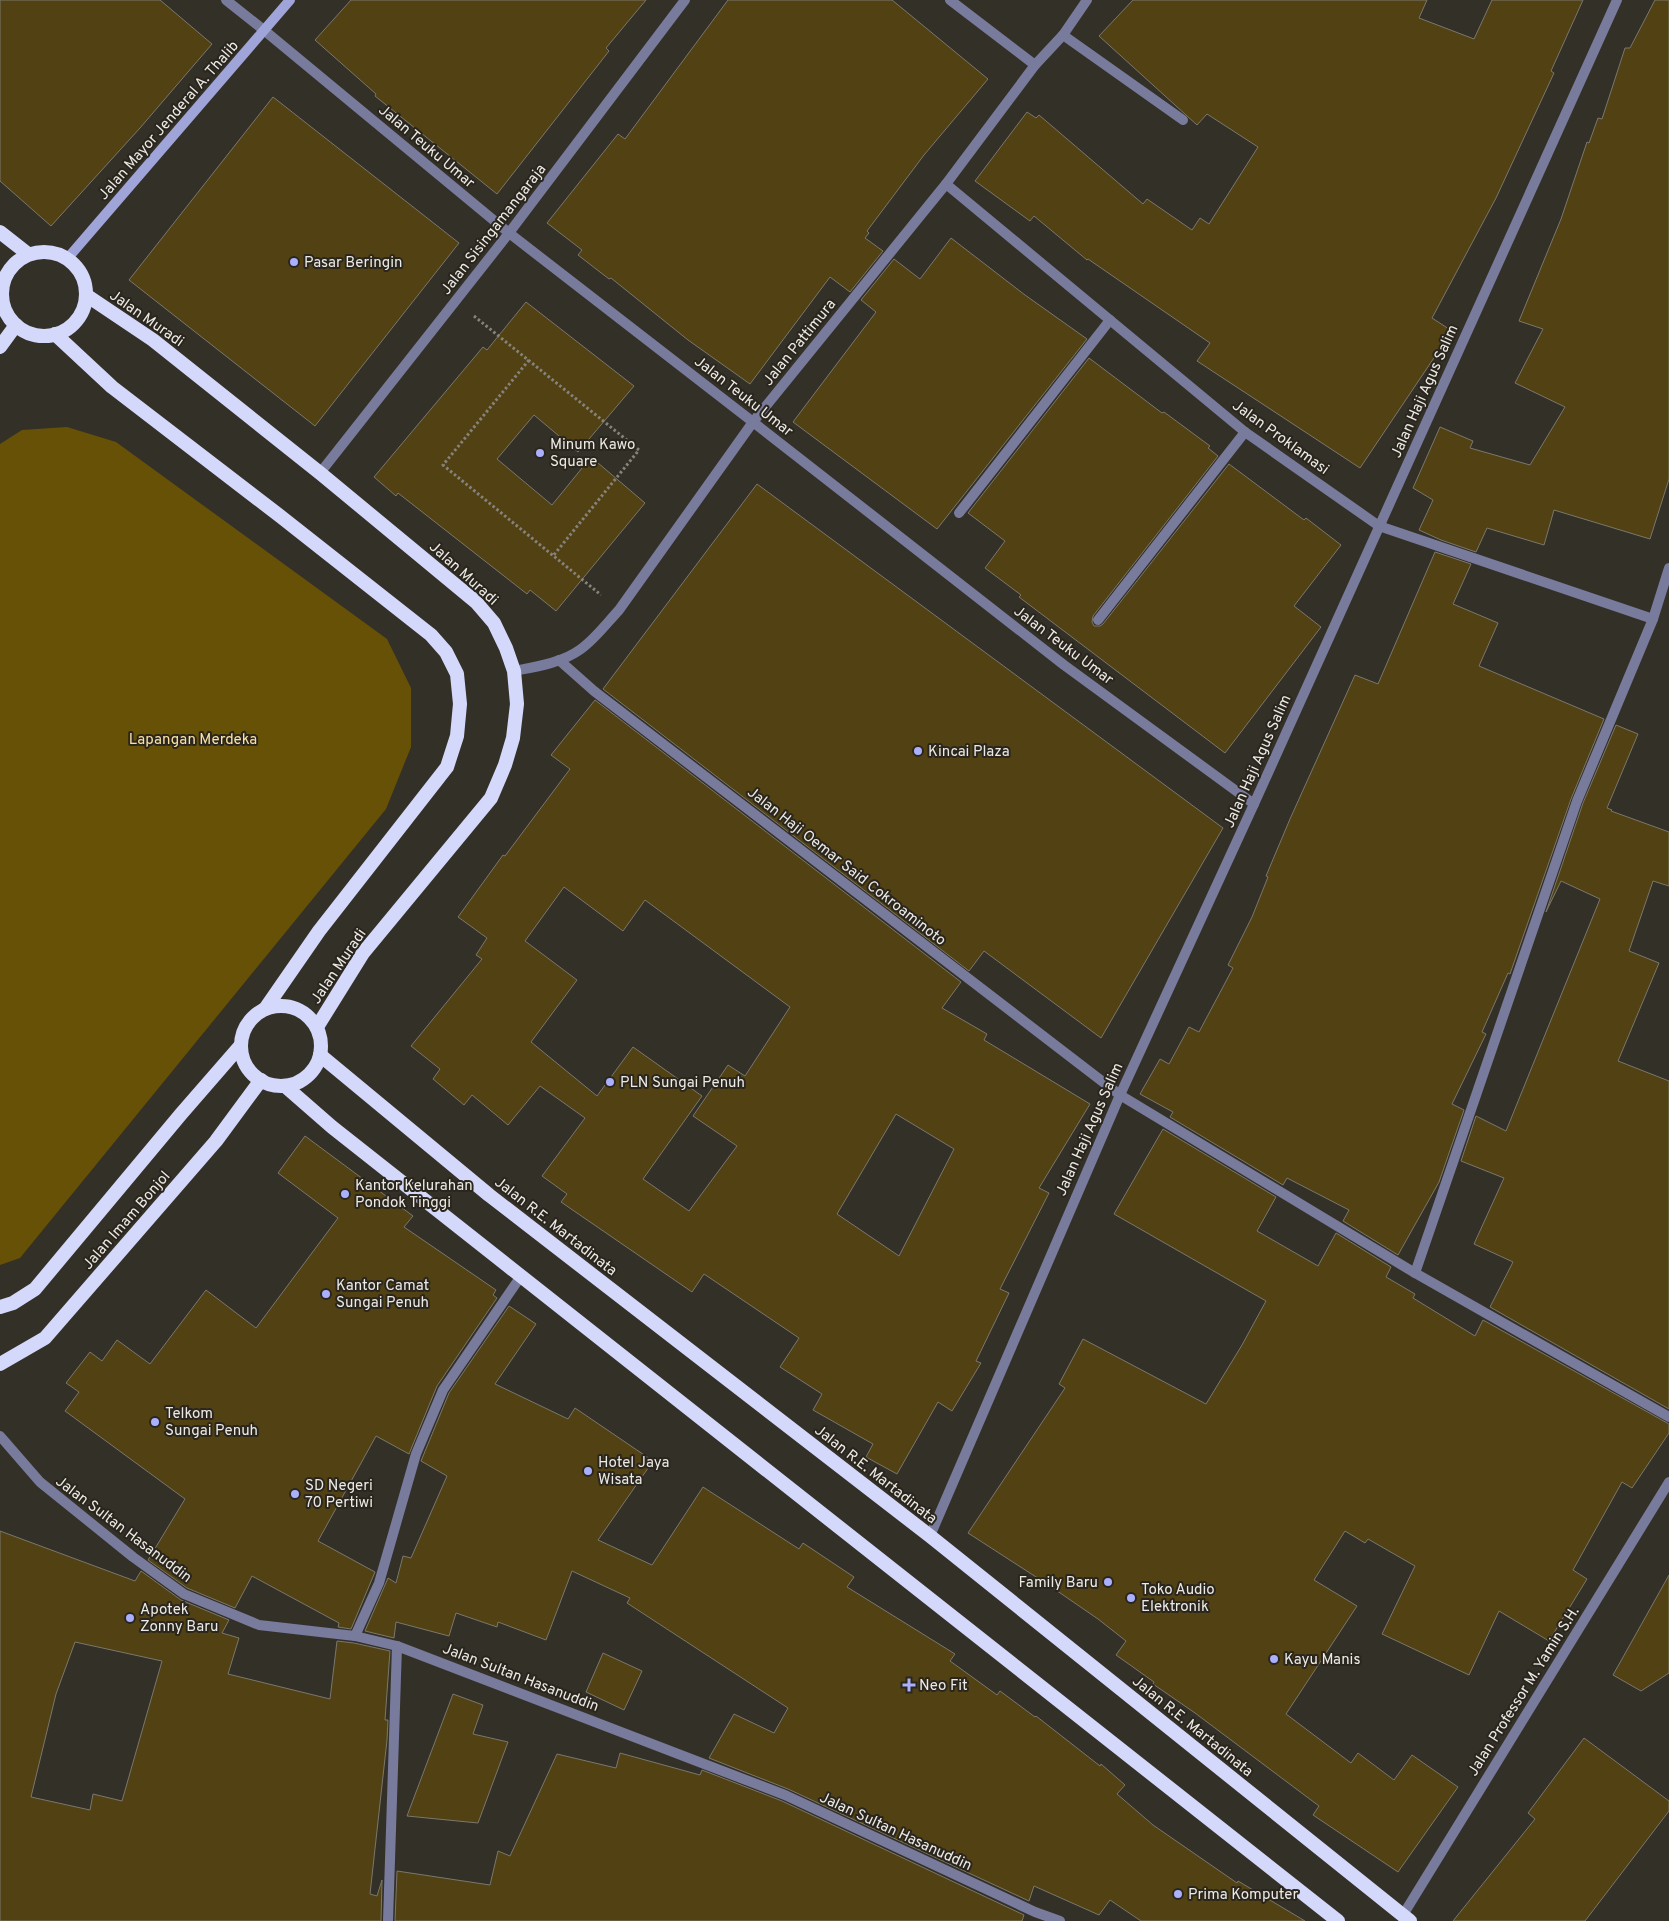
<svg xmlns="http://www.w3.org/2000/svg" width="1669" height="1921" viewBox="0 0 1669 1921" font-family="Overpass,sans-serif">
	<rect width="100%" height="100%" fill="#333028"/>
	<!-- green -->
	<path fill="#675107" d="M67,427L116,442L387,639L411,688V747L386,809L20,1258L0,1265V444L22,430Z"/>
	<!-- building -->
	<g fill="#524213" stroke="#7a776d" fill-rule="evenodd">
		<path d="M0,0H160L212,44L140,128L51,226L0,181Z"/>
		<path d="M351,0H646L606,48L609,51L497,194L375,96L376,94L315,40Z"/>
		<path d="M728,0H892L988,79L924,155L867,231L869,233L865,238L883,251L850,292L830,277L750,384L688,340L611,278L609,279L578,255L582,250L547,223L618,134L625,139Z"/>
		<path d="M1133,0H1427L1419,18L1474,39L1492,0H1583L1551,71L1554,73L1496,198L1432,318L1452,331L1360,468L1197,361L1210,343L1088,259L1087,260L1034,216L1030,221L975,181L1027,112L1036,118L1039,115L1143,204L1147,199L1192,230L1200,218L1209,224L1258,147L1207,114L1197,125L1099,36Z"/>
		<path d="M1655,0H1669V479L1650,539L1554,510L1544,545L1487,528L1476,552L1441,540L1419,530L1433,500L1413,488L1440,427L1473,441L1470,448L1530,465L1565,407L1515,383L1543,329L1519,321L1561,219L1587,142L1589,143L1598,118L1602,119L1625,48H1630Z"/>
		<path d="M273,97L459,243L315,426L129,280Z"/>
		<path d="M951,238L1025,295L1087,339L937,529L793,422L876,312L861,300L894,259L920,279Z"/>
		<path d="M526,302L634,386L578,452L534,415L497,459L552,505L591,457L645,503L556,611L530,590L527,594L398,493L396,496L374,477L483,347L487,350Z"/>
		<path d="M1089,358L1162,413L1164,412L1210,446L1208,448L1218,456L1093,616L1092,622L1094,626H1100L1103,624L1229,464L1304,520L1306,518L1341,545L1294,606L1321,627L1225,753L1019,597L1021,595L985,568L1005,541L968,513Z"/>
		<path d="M757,484L1223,828L1101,1038L984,951L969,971L603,689Z"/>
		<path d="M1435,552L1471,564L1453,604L1498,623L1479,666L1604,719L1571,799L1510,974L1508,973L1482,1032L1486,1034L1452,1104L1464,1110L1439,1182L1398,1255L1343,1221L1349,1210L1287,1178L1283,1185L1170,1117L1173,1112L1140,1094L1160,1059L1169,1064L1189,1027L1199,1032L1233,968L1228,965L1252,917L1268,877L1266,876L1290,819L1355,675L1378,684Z"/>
		<path d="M595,700L961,982L942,1008L987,1034L984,1040L1090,1104L1039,1188L1049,1193L1000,1289L1009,1293L976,1361L981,1363L952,1411L938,1402L897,1474L866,1457L873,1444L813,1410L822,1394L780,1367L799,1338L704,1274L692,1292L561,1202L567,1194L542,1176L585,1118L540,1086L508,1125L472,1095L464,1105L433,1079L440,1069L411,1046L482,959L476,955L487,938L458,917L503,855L505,856L570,769L551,755ZM564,887L623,931L645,900L790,1007L745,1076L728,1065L693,1116L737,1146L689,1211L643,1179L702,1096L633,1047L597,1096L531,1042L577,980L525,941ZM896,1114L954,1149L899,1256L837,1214Z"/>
		<path d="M1616,725L1638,734L1607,808L1612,810L1611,811L1669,832V886L1653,881L1629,951L1659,963L1618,1061L1669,1081V1409L1490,1307L1513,1262L1474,1244L1504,1178L1461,1161L1476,1116L1506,1131L1600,899L1561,881L1546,912L1583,803Z"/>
		<path d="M1163,1129L1276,1197L1257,1231L1318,1266L1336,1233L1391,1267L1386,1277L1415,1294L1413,1298L1475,1336L1483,1320L1669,1424V1433L1632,1488L1622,1482L1573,1570L1587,1579L1549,1641L1499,1611L1469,1675L1382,1634L1415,1566L1368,1539L1365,1543L1345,1531L1314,1580L1357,1606L1286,1714L1351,1763L1358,1753L1394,1780L1412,1755L1458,1787L1398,1872L1313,1815L1319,1806L1195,1713L1153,1684L1154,1682L1116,1655L1126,1641L1098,1619L1050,1586L968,1533L1065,1388L1059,1384L1083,1339L1206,1404L1242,1345L1266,1301L1114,1214Z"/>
		<path d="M305,1136L413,1216L404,1227L496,1290L493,1295L497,1298L437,1386L409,1454L376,1436L318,1541L375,1572L351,1629L338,1627L339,1623L252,1576L235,1608L187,1588L148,1560L185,1499L65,1411L79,1392L66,1383L90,1352L102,1361L117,1340L150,1364L206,1290L256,1328L338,1218L278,1173Z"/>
		<path d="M509,1306L536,1324L495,1384L568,1419L575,1408L653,1461L598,1540L652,1565L703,1487L799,1549L803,1543L854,1577L847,1587L955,1654L950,1661L997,1695L1000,1691L1035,1717L1036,1716L1100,1766L1101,1764L1125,1785L1117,1794L1153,1825L1237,1883L1238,1881L1305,1921H1141L1110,1900L1099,1915L1034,1886L1029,1901L788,1789L709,1758L734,1714L774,1733L788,1708L627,1603L630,1598L572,1571L546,1640L498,1622L497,1627L456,1613L449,1636L396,1622L394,1638L365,1631L388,1578L396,1583L403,1556L411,1558L447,1476L421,1461L449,1393Z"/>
		<path d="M0,1531L135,1581L141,1571L181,1600L229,1620L222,1633L239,1638L228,1674L330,1699L337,1641L354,1643L390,1651L385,1720H388L387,1740L370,1894L377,1896L382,1880L381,1921H0ZM75,1642L162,1661L122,1801L93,1794L90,1810L31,1797L56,1694Z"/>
		<path d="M1669,1575V1673L1641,1691L1613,1675Z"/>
		<path d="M603,1653L642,1671L624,1710L586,1692Z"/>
		<path d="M453,1694L483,1705L473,1734L508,1742L478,1823L407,1816Z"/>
		<path d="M1584,1738L1669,1801V1811L1585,1921H1453L1535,1819L1528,1813Z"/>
		<path d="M620,1753L700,1775L702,1770L782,1801L1024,1915L1022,1921H395L397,1871L490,1885L498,1851L510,1856L557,1754L616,1768Z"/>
	</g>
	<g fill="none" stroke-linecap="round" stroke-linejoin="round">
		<!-- path -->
		<g stroke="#86837c" stroke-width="3" stroke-dasharray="2.5 2.5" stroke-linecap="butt">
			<path d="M474,316L639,450L553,556"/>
			<path d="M529,360L443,465L601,595"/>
		</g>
		<!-- minor -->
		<g stroke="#787b9c" stroke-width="10">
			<path d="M226,0L265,31L509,233L753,422L1064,665L1254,804"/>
			<path d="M950,0L1035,65"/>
			<path d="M1063,35L1183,120"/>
			<path d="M946,184L1245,432L1379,526L1653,619"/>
			<path d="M320,473L509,233L685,0"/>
			<path d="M959,513L1110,320"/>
			<path d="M1098,620L1245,432"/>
			<path d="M559,660L594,691L1120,1095L1415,1273L1669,1417"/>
			<path d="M514,671C535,667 562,663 581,649C595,639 607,623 619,610L753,422L946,184L1035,65L1063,35L1087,0"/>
			<path d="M1415,1273L1577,801L1653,619L1669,568"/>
			<path d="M0,1436L40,1482L133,1557L184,1594L259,1625L355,1636L397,1646L785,1795L1035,1912L1060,1921"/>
			<path d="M930,1536L1120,1095L1254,804L1617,0"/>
			<path d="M355,1636L379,1583L416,1454L443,1390L521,1276"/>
			<path d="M388,1921L397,1646"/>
		</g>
		<!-- tertiary -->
		<path stroke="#787b9c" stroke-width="10" d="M1403,1915L1669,1482"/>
		<!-- secondary -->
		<path stroke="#a0a5d9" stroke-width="10" d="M67,259L290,0"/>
		<!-- trunk -->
		<g stroke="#d4d8fb" stroke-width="14">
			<path d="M0,232L28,254"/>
			<circle cx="44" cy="294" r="42"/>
			<path d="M86,295L153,340L320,473L476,602L494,623L506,648L514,671L517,704L513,738L505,765L491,798L363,953L317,1027"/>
			<path d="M55,334L112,387L280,516L431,635L446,652L457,674L460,704L457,736L447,767L319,931L265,1009"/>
			<path d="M0,347L16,325"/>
			<circle cx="281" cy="1046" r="40"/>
			<path d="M320,1055L489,1195L930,1536L1410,1921"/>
			<path d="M285,1086L332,1127L1338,1921"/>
			<path d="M0,1307L13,1303L35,1289L181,1114L241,1045"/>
			<path d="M0,1364L45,1338L216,1141L261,1080"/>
		</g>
	</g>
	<!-- markers -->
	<g fill="#aab0fb" stroke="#2a261e" stroke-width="2">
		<circle cx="294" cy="262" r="5"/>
		<circle cx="540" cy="453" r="5"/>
		<circle cx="918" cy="751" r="5"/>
		<circle cx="610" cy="1082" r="5"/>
		<circle cx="345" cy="1194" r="5"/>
		<circle cx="326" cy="1294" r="5"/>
		<circle cx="155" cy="1422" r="5"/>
		<circle cx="588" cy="1471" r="5"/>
		<circle cx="295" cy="1494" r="5"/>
		<circle cx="1108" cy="1582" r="5"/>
		<circle cx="1131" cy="1598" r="5"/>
		<circle cx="130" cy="1618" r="5"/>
		<circle cx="1274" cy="1659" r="5"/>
		<path d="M906.5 1677.5h5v5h5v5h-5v5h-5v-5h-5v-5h5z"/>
		<circle cx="1178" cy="1894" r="5"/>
	</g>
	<g text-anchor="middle" stroke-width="4" stroke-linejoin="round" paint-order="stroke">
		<!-- street labels -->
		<g font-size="15" fill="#eceae5" stroke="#2a261e">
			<text transform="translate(168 120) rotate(-49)" y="5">Jalan Mayor Jenderal A. Thalib</text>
			<text transform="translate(427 146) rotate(40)" y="5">Jalan Teuku Umar</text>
			<text transform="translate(493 229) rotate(-52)" y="5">Jalan Sisingamangaraja</text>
			<text transform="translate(147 318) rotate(35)" y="5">Jalan Muradi</text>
			<text transform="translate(799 342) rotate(-51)" y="5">Jalan Pattimura</text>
			<text transform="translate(1424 391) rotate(-66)" y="5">Jalan Haji Agus Salim</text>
			<text transform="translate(744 396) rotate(38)" y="5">Jalan Teuku Umar</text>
			<text transform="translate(1281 437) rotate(36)" y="5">Jalan Proklamasi</text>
			<text transform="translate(464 573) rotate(42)" y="5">Jalan Muradi</text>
			<text transform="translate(1064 645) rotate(37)" y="5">Jalan Teuku Umar</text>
			<text transform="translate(1257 761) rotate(-66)" y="5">Jalan Haji Agus Salim</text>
			<text transform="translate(847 866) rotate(38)" y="5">Jalan Haji Oemar Said Cokroaminoto</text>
			<text transform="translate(338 966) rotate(-56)" y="5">Jalan Muradi</text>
			<text transform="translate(1089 1129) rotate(-66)" y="5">Jalan Haji Agus Salim</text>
			<text transform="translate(126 1220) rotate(-49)" y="5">Jalan Imam Bonjol</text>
			<text transform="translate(556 1226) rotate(38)" y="5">Jalan R.E. Martadinata</text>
			<text transform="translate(876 1474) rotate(38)" y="5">Jalan R.E. Martadinata</text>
			<text transform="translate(124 1529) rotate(37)" y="5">Jalan Sultan Hasanuddin</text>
			<text transform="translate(521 1677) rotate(21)" y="5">Jalan Sultan Hasanuddin</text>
			<text transform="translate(1523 1691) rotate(-58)" y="5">Jalan Professor M. Yamin S.H.</text>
			<text transform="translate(1193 1726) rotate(39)" y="5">Jalan R.E. Martadinata</text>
			<text transform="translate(896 1831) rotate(25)" y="5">Jalan Sultan Hasanuddin</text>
		</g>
		<!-- poi labels -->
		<g font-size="15" fill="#eceae5" stroke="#2a261e" text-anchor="start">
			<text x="304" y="267">Pasar Beringin</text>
			<text x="550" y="449">Minum Kawo<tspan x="550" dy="17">Square</tspan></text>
			<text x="928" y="756">Kincai Plaza</text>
			<text x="620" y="1087">PLN Sungai Penuh</text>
			<text x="355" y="1190">Kantor Kelurahan<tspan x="355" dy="17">Pondok Tinggi</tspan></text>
			<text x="336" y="1290">Kantor Camat<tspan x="336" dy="17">Sungai Penuh</tspan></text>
			<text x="165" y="1418">Telkom<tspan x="165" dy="17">Sungai Penuh</tspan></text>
			<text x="598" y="1467">Hotel Jaya<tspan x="598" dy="17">Wisata</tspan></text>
			<text x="305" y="1490">SD Negeri<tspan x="305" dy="17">70 Pertiwi</tspan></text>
			<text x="1098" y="1587" text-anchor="end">Family Baru</text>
			<text x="1141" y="1594">Toko Audio<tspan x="1141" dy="17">Elektronik</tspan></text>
			<text x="140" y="1614">Apotek<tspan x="140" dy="17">Zonny Baru</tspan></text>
			<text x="1284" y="1664">Kayu Manis</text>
			<text x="919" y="1690">Neo Fit</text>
			<text x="1188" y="1899">Prima Komputer</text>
		</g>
		<!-- park labels -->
		<g font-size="15" fill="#fae2a3" stroke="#2a261e">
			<text x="193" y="744">Lapangan Merdeka</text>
		</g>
	</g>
</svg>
